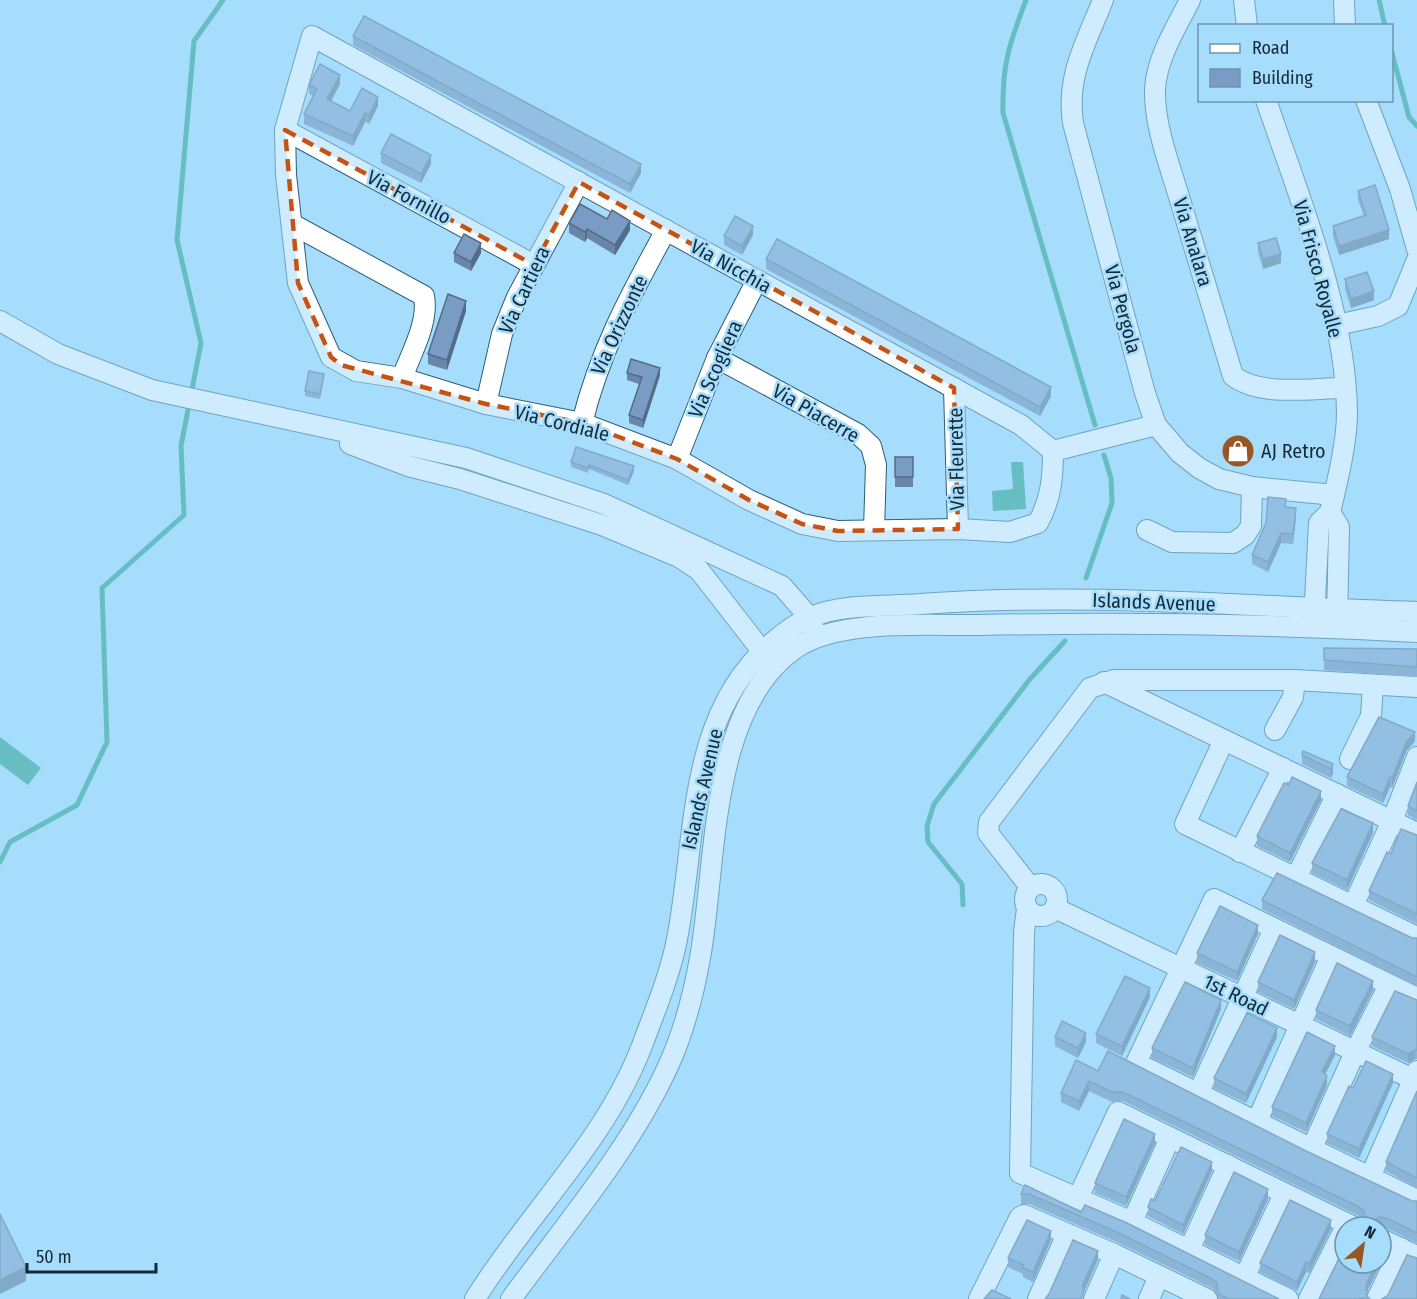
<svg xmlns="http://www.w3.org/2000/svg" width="1417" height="1299" viewBox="0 0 1417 1299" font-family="'Fira Sans Condensed',sans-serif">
	<rect width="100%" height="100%" fill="#a6ddfc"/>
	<!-- water -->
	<g fill="#1a997f">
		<path d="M1011,462H1023L1026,509L993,511L992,491L1013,489Z"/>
		<path d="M0,737L41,768L28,785L0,764Z"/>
	</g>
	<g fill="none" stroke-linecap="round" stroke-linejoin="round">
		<!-- stream -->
		<g stroke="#1a997f" stroke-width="5">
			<path d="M1026,0C1009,44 1002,65 1003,113L1095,425"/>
			<path d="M1379,0L1385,26"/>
			<path d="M1392,53L1409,117L1417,126"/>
			<path d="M1086,578L1112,503L1111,478L1104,455"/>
			<path d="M0,862L10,842L77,805L107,742L102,588L184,515L181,446L201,343L177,240L194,41L223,0"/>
			<path d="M963,905L962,884L928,842L927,826L934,804L1030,679L1065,641"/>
		</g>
		<!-- minor casing -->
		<g stroke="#2b5f7b" stroke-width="22">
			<g id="minor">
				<path d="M1103,0C1086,43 1066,76 1073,123L1145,393L1156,425L1180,453L1199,468L1219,479L1252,487L1334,495"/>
				<path d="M1190,0C1176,28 1157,57 1155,89C1154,126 1170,166 1180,200C1198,259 1215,317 1233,376C1261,397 1310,388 1344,388"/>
				<path d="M1244,0L1247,26"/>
				<path d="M1344,0L1345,26"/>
				<path d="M312,36L1021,425L1053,451C1053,478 1051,499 1038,523L1010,532L958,529L838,531L802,524L749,500L677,459L582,423L486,404L402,378L356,371L331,357L298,283L286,175L285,130Z"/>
				<path d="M1266,100C1299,197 1346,311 1347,413C1347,443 1337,483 1330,512L1319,523L1314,620"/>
				<path d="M1366,100L1400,189L1417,249"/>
				<path d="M285,130L534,265"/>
				<path d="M292,224L424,296C429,323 411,353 402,378"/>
				<path d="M0,321L58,354L152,390L466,458L604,504L782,586L809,617L814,629"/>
				<path d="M1337,325L1378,316L1398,306L1417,260"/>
				<path d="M717,358L858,434L871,446L876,465L874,530"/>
				<path d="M954,388L958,529"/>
				<path d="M486,404L502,334L517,297L579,182"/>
				<path d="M582,423C600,350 630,296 666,230"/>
				<path d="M350,444L408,466L460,479L602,525L679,557L699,570L769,660"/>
				<path d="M1053,451L1156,425"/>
				<path d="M677,459L717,358L757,280"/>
				<path d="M1330,512L1339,527L1337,621"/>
				<path d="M1147,530L1172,542L1233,543L1245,535L1251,526L1252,487"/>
				<path d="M1104,682L1417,833"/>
				<path d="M1275,730L1293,697L1295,680"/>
				<path d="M1224,740L1185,824L1417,937"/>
				<path d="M1350,759L1371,716L1373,685"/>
				<path d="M1240,852L1283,768"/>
				<path d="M1296,878L1337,794"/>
				<circle cx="1041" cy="900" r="16"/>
				<path d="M1030,887L988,833L989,822L1090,688L1114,680H1295L1417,687"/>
				<path d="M1353,906L1392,821L1417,757"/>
				<path d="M1055,908L1417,1081"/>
				<path d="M1027,909L1024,932L1020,1173L1132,1222L1288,1299"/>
				<path d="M1417,998L1214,899L1136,1063L1417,1200"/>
				<path d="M1198,1094L1274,929"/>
				<path d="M1257,1121L1331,956"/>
				<path d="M1311,1150L1355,1052L1389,985"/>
				<path d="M1370,1177L1417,1071"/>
				<path d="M1078,1198L1118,1112L1354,1227"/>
				<path d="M1132,1222L1170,1138"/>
				<path d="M1381,1239L1417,1256"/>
				<path d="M1189,1250L1228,1165"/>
				<path d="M1245,1276L1284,1194"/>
				<path d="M475,1299C529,1212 607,1140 643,1043C655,1011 669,977 676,944C697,844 685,717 771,644C782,634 797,623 811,617C844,603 886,607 921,604C1086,592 1252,607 1417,612"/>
				<path d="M511,1299C566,1224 632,1147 670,1062C684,1030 694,992 700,958C717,865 708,708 796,648C840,618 929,626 982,625C1127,622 1272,624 1417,632"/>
				<path d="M979,1299L1020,1217L1024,1215L1114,1254L1207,1299"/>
				<path d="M1038,1299L1067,1234"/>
				<path d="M1094,1299L1114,1254"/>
				<path d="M1149,1299L1159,1276"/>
				<path d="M1309,1299L1345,1228"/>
				<path d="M1377,1299L1401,1248"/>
			</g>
		</g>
		<!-- minor -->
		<use href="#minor" stroke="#fff" stroke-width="20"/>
	</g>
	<!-- wall -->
	<g fill="#6985a9">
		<path d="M353,36L641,173L630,193L353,45Z"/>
		<path d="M340,84L331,101L350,111L378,106L369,124L365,122L353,146L304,124V114L313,96L309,94V85Z"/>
		<path d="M381,153L431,164L421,183L381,163Z"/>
		<path d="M1358,191L1389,239L1339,255L1333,236V226L1364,216L1358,200Z"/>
		<path d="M607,219L630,230L615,255L587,238L585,242L569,233V223Z"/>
		<path d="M753,235L742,255L724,245V236Z"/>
		<path d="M1258,243L1281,263L1263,269L1258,252Z"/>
		<path d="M454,253H481L471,271L454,262Z"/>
		<path d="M766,259L1051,396L1040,416L766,269Z"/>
		<path d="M1345,279L1374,300L1351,308L1345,289Z"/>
		<path d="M466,311L447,370L428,364V354Z"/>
		<path d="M627,373L660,375L643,428L629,423V415L639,384L627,380Z"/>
		<path d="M324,379L320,399L305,396V391Z"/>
		<rect x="895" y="457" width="18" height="30"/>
		<path d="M571,462L634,471L628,485L589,469L588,473L571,467Z"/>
		<path d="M1286,507L1296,517L1293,544L1281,543L1268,572L1252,564V555Z"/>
		<path d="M1324,648L1417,649V677L1324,670Z"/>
		<path d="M1415,741L1406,752L1392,788L1390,787L1383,803L1347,786V777Z"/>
		<path d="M1302,755L1333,764V773L1331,778L1302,764Z"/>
		<path d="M1417,782V820L1408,815V806Z"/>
		<path d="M1321,800L1290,862L1257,846V836Z"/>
		<path d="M1373,833L1347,890L1312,873V863Z"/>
		<path d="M1417,835V924L1369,900V891L1391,854Z"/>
		<path d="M1262,900L1412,938H1417V986L1262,909Z"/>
		<path d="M1258,934L1237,981L1197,963V953Z"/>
		<path d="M1315,962L1294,1009L1258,992V982Z"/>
		<path d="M1373,990L1350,1036L1316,1019V1010Z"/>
		<path d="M1150,997L1122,1056L1096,1043V1034Z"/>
		<path d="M1417,1000V1059H1415L1408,1063L1372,1046V1037Z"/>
		<path d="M1221,1009L1193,1077L1152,1058V1048Z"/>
		<path d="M1055,1037L1086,1042L1078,1058L1055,1046Z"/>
		<path d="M1277,1037L1246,1103L1214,1088V1078Z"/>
		<path d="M1335,1055L1325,1074L1327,1085L1306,1132L1272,1116V1107Z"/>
		<path d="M1098,1071L1306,1151L1412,1201H1417V1243L1386,1228L1381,1227H1361L1364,1223V1221L1359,1216L1123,1101L1112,1102L1089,1091L1079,1111L1061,1102V1093Z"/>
		<path d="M1393,1083L1359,1158L1327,1143V1134L1353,1088Z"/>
		<path d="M1417,1091V1188L1386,1171V1162Z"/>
		<path d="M1155,1143L1126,1206L1095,1193V1183Z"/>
		<path d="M1212,1171L1183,1234L1148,1216V1207L1155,1201Z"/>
		<path d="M1025,1185L1081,1212L1279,1299H1218L1217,1293L1212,1288L1119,1243L1029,1204H1021V1194Z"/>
		<path d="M1268,1199L1239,1261L1205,1245V1235Z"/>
		<path d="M1331,1229L1309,1273L1306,1272L1297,1291L1260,1272V1263Z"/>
		<path d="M1051,1240L1033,1282L1023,1277V1274L1008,1267V1258Z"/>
	</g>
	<!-- shaded-wall -->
	<g fill="#556c89">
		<path d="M340,75V84L327,108V99Z"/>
		<path d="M378,97V106L369,124V115Z"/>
		<path d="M365,113V122L353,146V136Z"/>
		<path d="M431,155V164L421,183V174Z"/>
		<path d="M641,164V173L630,193V184Z"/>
		<path d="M630,221V230L615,255V245Z"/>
		<path d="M753,226V235L742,255V246Z"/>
		<path d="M587,229V238L585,242V232Z"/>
		<path d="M1389,230V239L1339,255V246Z"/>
		<path d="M481,243V253L471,271V262Z"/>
		<path d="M1281,254V263L1263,269V259Z"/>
		<path d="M1374,291V300L1351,308V299Z"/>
		<path d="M466,301V311L447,370V360Z"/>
		<path d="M660,368V375L643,428V420Z"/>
		<path d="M1051,387V396L1040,416V407Z"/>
		<path d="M634,466V471L628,485V480Z"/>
		<path d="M1296,508V517L1293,544V534Z"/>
		<path d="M1281,533V543L1268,572V562Z"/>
		<path d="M1415,732V741L1406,752L1392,788V778L1406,743Z"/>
		<path d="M1333,764V773L1331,778V769Z"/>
		<path d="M1390,777V787L1383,803V794Z"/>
		<path d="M1321,791V800L1290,862V853Z"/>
		<path d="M1373,823V833L1347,890V880Z"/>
		<path d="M1258,925V934L1237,981V972Z"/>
		<path d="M1315,952V962L1294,1009V1000Z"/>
		<path d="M1373,981V990L1350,1036V1026Z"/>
		<path d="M1150,988V997L1122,1056V1046Z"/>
		<path d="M1221,1000V1009L1193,1077V1068Z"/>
		<path d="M1277,1028V1037L1246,1103V1094Z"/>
		<path d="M1086,1033V1042L1078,1058V1048Z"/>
		<path d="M1335,1046V1055L1322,1081V1071Z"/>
		<path d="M1415,1050V1059L1408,1063V1054Z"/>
		<path d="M1393,1074V1083L1359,1158V1149Z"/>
		<path d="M1327,1076V1085L1306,1132V1123Z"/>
		<path d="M1089,1081V1091L1079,1111V1101Z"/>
		<path d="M1155,1134V1143L1126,1206V1197Z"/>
		<path d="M1212,1162V1171L1183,1234V1225Z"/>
		<path d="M1268,1189V1199L1239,1261V1252Z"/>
		<path d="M1379,1217V1227H1370V1224Z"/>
		<path d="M1331,1220V1229L1309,1273V1264Z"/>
		<path d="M1051,1231V1240L1033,1282V1272Z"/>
		<path d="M1385,1244V1254L1381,1262V1253Z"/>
		<path d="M1098,1251V1260L1083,1294V1284Z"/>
		<path d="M1306,1262V1272L1297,1291V1282Z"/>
		<path d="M1376,1263H1381L1366,1294V1285Z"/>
		<path d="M26,1267V1281L0,1294V1280Z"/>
	</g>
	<!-- building -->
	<g fill="#7a9bc4" stroke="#556c89" stroke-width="1.5">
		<path d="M364,16L641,164L630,184L353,36Z"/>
		<path d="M320,64L340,75L327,99L350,111L362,88L378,97L369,115L365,113L353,136L304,114L317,89L309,85Z"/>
		<path d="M391,134L431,155L421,174L381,153Z"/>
		<path d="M1375,185L1389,230L1339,246L1333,226L1366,215L1358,191Z"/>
		<path d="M580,204L607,219L612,210L630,221L615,245L587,229L585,232L569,223Z"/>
		<path d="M735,216L753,226L742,246L724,236Z"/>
		<path d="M464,234L481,243L471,262L454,253Z"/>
		<path d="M1276,238L1281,254L1263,259L1258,243Z"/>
		<path d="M777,239L1051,387L1040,407L766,259Z"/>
		<path d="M1367,272L1374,291L1351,299L1345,279Z"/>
		<path d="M448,294L466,301L447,360L428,354Z"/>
		<path d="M631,359L660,368L643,420L629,415L642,377L627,373Z"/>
		<path d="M309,371L324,374L320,394L305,391Z"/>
		<path d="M576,447L634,466L628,480L589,465L588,468L571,462Z"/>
		<rect x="895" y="457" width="18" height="20"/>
		<path d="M1268,497L1286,499L1285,507L1296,508L1293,534L1281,533L1268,562L1252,555L1266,523Z"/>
		<path d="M1324,648L1417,649V667L1324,660Z"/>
		<path d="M1379,717L1415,732L1406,743L1392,778L1390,777L1383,794L1347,777Z"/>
		<path d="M1303,751L1333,764L1331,769L1302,755Z"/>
		<path d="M1292,777L1321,791L1290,853L1257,836L1284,783L1289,785Z"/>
		<path d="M1417,782V811L1408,806Z"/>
		<path d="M1341,809L1373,823L1347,880L1312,863Z"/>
		<path d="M1401,829L1417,835V914L1369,891L1387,852L1391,854Z"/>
		<path d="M1277,873L1412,938H1417V977L1262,900Z"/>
		<path d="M1220,906L1258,925L1237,972L1197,953Z"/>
		<path d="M1280,935L1315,952L1294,1000L1258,982Z"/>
		<path d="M1337,963L1373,981L1350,1026L1316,1010Z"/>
		<path d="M1125,976L1150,988L1122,1046L1096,1034Z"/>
		<path d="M1185,982L1221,1000L1193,1068L1152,1048Z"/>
		<path d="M1395,991L1417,1000V1050H1415L1408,1054L1372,1037Z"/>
		<path d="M1247,1013L1277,1028L1246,1094L1214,1078Z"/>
		<path d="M1062,1021L1086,1033L1078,1048L1055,1037Z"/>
		<path d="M1307,1032L1335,1046L1322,1071L1327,1076L1306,1123L1272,1107Z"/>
		<path d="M1108,1051L1306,1151L1412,1201H1417V1233L1386,1218L1379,1217L1370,1224L1371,1227H1361L1365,1222L1364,1211L1359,1207L1123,1092H1112L1089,1081L1079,1101L1061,1093L1076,1060L1098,1071Z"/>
		<path d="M1366,1061L1393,1074L1359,1149L1327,1134L1349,1086L1353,1088Z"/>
		<path d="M1417,1091V1178L1386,1162Z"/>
		<path d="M1124,1119L1155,1134L1126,1197L1095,1183Z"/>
		<path d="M1181,1147L1212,1162L1183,1225L1148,1207L1151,1199L1155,1201Z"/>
		<path d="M1234,1172L1268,1189L1239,1252L1205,1235Z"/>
		<path d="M1025,1185L1081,1212L1085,1205L1127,1223L1279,1299H1229L1218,1294L1217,1283L1212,1279L1119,1233L1029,1194H1021Z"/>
		<path d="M1290,1200L1331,1220L1309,1264L1306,1262L1297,1282L1260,1263Z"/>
		<path d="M0,1214L26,1267L0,1280Z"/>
		<path d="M1027,1220L1051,1231L1033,1272L1023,1268L1024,1265L1008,1258Z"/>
		<path d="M1073,1240L1098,1251L1083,1284V1294L1081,1299H1045L1049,1294Z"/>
		<path d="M1381,1242L1385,1244L1381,1253Z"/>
		<path d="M1345,1246V1263H1376L1366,1285L1367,1296L1370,1299L1360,1298V1299H1319Z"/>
		<path d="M1407,1255L1417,1258V1299H1382L1388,1295Z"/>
		<path d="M992,1290L1011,1299H984Z"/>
		<path d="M1122,1295L1130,1299H1121Z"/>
	</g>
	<!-- marked area -->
	<path d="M0 0H1417V1299H0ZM285,130L534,265L579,182L954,388L958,529L838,531L802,524L749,500L677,459L582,423L486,404L341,365L331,357L298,283Z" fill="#a6ddfc" fill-opacity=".55" fill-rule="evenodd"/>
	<path fill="none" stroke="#c85212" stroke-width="4.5" stroke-dasharray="12 8" stroke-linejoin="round" d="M285,130L534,265L579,182L954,388L958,529L838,531L802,524L749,500L677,459L582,423L486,404L341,365L331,357L298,283Z"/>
	<!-- icons -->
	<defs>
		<g id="shop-disc" transform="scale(1.725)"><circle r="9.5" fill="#985624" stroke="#a6ddfc"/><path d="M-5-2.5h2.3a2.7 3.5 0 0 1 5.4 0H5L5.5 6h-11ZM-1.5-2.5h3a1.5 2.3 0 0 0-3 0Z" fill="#fff"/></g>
	</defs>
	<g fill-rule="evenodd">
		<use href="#shop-disc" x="1238" y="451"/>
	</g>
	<g text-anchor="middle" stroke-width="5" stroke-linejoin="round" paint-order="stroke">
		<!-- street labels -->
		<g font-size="20" fill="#152a36" stroke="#a6ddfc">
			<text transform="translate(409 197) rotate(28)" y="7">Via Fornillo</text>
			<text transform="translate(1193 242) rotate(73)" y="7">Via Analara</text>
			<text transform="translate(731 266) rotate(29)" y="7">Via Nicchia</text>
			<text transform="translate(1318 269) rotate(75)" y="7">Via Frisco Royalle</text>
			<text transform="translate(524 290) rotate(-65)" y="7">Via Cartiera</text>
			<text transform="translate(1123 309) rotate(75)" y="7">Via Pergola</text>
			<text transform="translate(619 325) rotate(-65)" y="7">Via Orizzonte</text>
			<text transform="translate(715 369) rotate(-66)" y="7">Via Scogliera</text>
			<text transform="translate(816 413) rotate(30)" y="7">Via Piacerre</text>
			<text transform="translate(562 423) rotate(14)" y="7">Via Cordiale</text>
			<text transform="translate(956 459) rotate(-91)" y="7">Via Fleurette</text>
			<text transform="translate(1154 602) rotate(2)" y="7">Islands Avenue</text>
			<text transform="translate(702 789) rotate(-77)" y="7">Islands Avenue</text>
			<text transform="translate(1236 995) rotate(26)" y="7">1st Road</text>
		</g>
		<!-- poi labels -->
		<g font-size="20" fill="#152a36" stroke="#a6ddfc" text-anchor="start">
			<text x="1261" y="458">AJ Retro</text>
		</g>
	</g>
	<!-- legend -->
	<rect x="1198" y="24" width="195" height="78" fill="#a6ddfc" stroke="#6c95ad" stroke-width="1.5"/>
	<rect x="1210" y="44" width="30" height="9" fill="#ffffff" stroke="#6c95ad" stroke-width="1.5"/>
	<text x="1252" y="54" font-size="18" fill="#152a36">Road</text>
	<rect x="1210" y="69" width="30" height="18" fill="#7a9bc4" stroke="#6c95ad" stroke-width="1.5"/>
	<text x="1252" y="84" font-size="18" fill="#152a36">Building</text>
	<!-- north arrow -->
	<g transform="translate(1363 1245) rotate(29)"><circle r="28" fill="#a6ddfc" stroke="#6c95ad" stroke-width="1.5"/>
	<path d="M0-4.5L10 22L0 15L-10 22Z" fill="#985624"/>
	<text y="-9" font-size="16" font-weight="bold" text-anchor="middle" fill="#152a36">N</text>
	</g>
	<!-- scale -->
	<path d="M27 1263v9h129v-9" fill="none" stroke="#152a36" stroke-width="3"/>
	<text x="36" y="1263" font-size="18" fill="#152a36" stroke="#a6ddfc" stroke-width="4.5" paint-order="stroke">50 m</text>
</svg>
